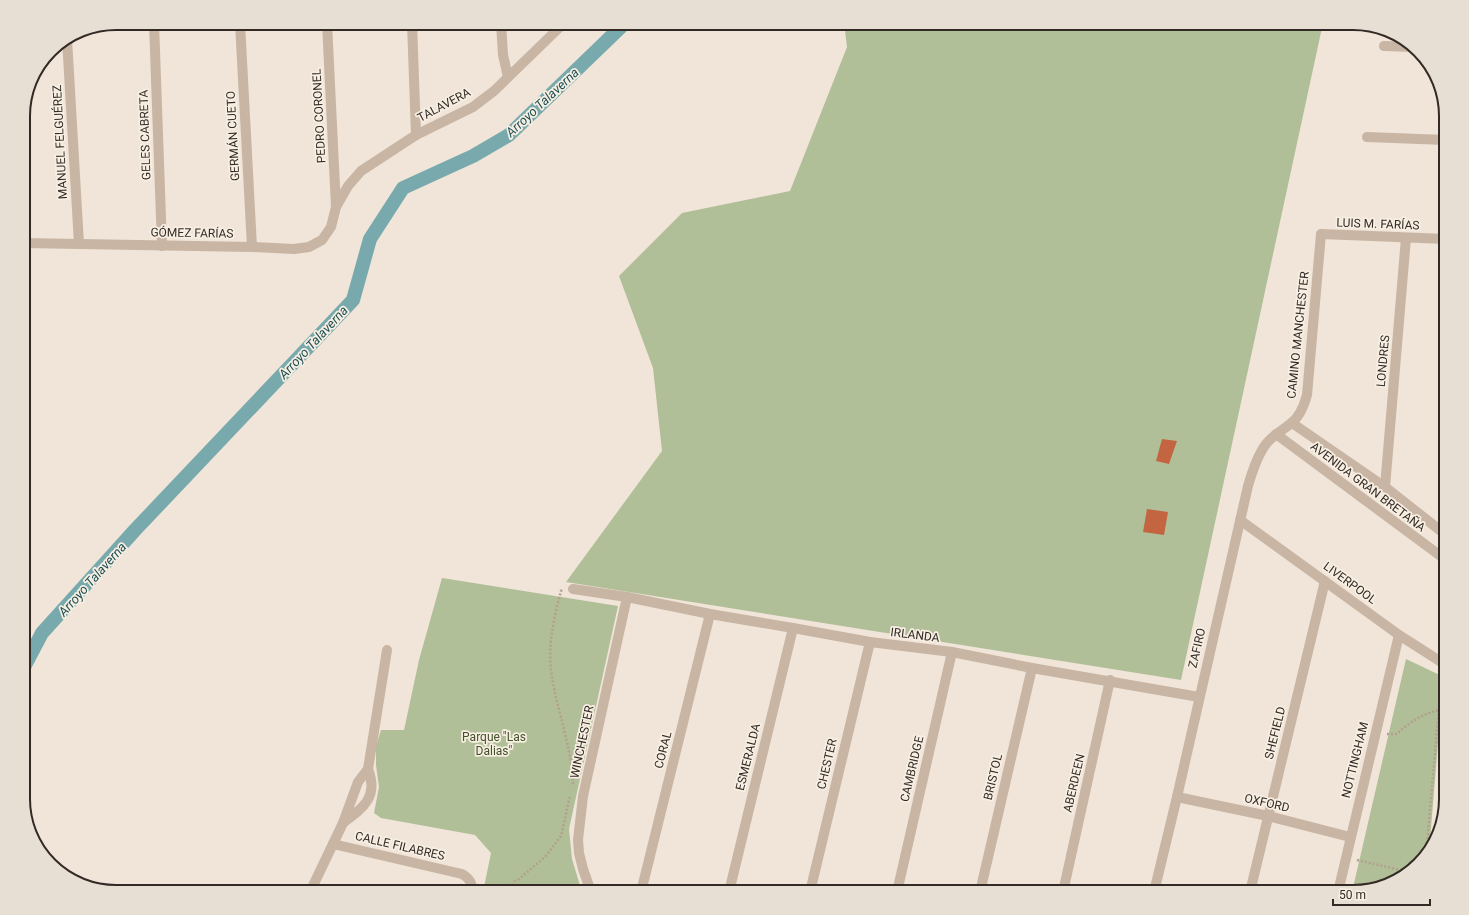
<svg xmlns="http://www.w3.org/2000/svg" width="1469" height="915" viewBox="0 0 1469 915" font-family="Roboto,sans-serif">
	<rect width="100%" height="100%" fill="#f0e5d8"/>
	<!-- green -->
	<g fill="#b1bf98">
		<path d="M844,23H1323L1181,680L566,582L662,451L653,368L619,276L682,213L790,191L847,47Z"/>
		<path d="M442,578L618,606L569,829L572,859L582,892H483L491,853L475,835L381,818L374,813L379,787L376,765V746L381,730H404L419,660Z"/>
		<path d="M1406,659L1446,678V695H1442L1429,852L1400,880L1352,892Z"/>
	</g>
	<g fill="none" stroke-linecap="round" stroke-linejoin="round">
		<!-- canal -->
		<path stroke="#77a9ad" stroke-width="14" d="M23,669L42,633L135,530L353,300L370,239L403,188L473,156L509,135L625,23"/>
	</g>
	<!-- building -->
	<g fill="#c46542">
		<path d="M1162,439L1177,441L1169,464L1156,461Z"/>
		<path d="M1147,509L1168,512L1164,535L1143,532Z"/>
	</g>
	<g fill="none" stroke-linecap="round" stroke-linejoin="round">
		<!-- path -->
		<g stroke="#b39f8e" stroke-width="2.5" stroke-dasharray="2 2" stroke-linecap="butt">
			<path d="M562,590L561,591C554,617 548,644 551,670C556,709 572,746 573,785"/>
			<path d="M1387,734H1397C1409,722 1423,714 1439,710"/>
			<path d="M1426,855L1440,696H1446"/>
			<path d="M1357,860L1408,872"/>
			<path d="M508,892L515,881L519,879L545,857L561,836L570,796"/>
		</g>
		<!-- minor -->
		<g stroke="#c8b5a4" stroke-width="10">
			<path d="M154,23L162,246"/>
			<path d="M240,23L252,247"/>
			<path d="M327,23L336,207"/>
			<path d="M412,23L416,135"/>
			<path d="M501,23L503,55L508,77"/>
			<path d="M67,39L79,244"/>
			<path d="M1384,46L1413,47"/>
			<path d="M1367,137L1446,140"/>
			<path d="M23,243L252,247L294,249L309,247L322,240L331,227L336,207L348,186L361,171L416,135L473,107L494,91L564,23"/>
			<path d="M1292,423L1385,487L1446,535"/>
			<path d="M1276,434L1446,560"/>
			<path d="M1385,487L1406,238"/>
			<path d="M1240,520L1399,635L1446,665"/>
			<path d="M573,589L627,597L710,614L793,628L870,642L952,652L1032,668L1199,697"/>
			<path d="M1177,797L1268,816L1350,837"/>
			<path d="M343,823C363,808 379,797 368,769"/>
			<path d="M333,844L462,874C469,878 473,883 472,892"/>
			<path d="M310,892L343,823L358,782L368,769L387,650"/>
			<path d="M591,892L583,869L579,853L578,840L583,796L627,597"/>
			<path d="M641,892L710,614"/>
			<path d="M729,892L793,628"/>
			<path d="M810,892L870,642"/>
			<path d="M897,892L952,652"/>
			<path d="M980,892L1032,668"/>
			<path d="M1063,892L1110,680"/>
			<path d="M1154,892L1177,797L1248,486C1252,472 1257,456 1266,444C1273,435 1282,431 1290,424C1299,418 1304,406 1307,395L1321,234L1446,239"/>
			<path d="M1250,892L1325,581"/>
			<path d="M1338,892L1399,635"/>
		</g>
	</g>
	<g text-anchor="middle" stroke-width="3.5" stroke-linejoin="round" paint-order="stroke">
		<!-- street labels -->
		<g font-size="12" fill="#332a26" stroke="#f8efe3">
			<text transform="translate(444 105) rotate(-28)" y="4">TALAVERA</text>
			<text transform="translate(319 116) rotate(-93)" y="4">PEDRO CORONEL</text>
			<text transform="translate(145 135) rotate(-92)" y="4">GELES CABRETA</text>
			<text transform="translate(233 136) rotate(-93)" y="4">GERMÁN CUETO</text>
			<text transform="translate(60 142) rotate(-93)" y="4">MANUEL FELGUÉREZ</text>
			<text transform="translate(1378 224) rotate(2)" y="4">LUIS M. FARÍAS</text>
			<text transform="translate(192 233) rotate(1)" y="4">GÓMEZ FARÍAS</text>
			<text transform="translate(1298 335) rotate(-84)" y="4">CAMINO MANCHESTER</text>
			<text transform="translate(1383 361) rotate(-85)" y="4">LONDRES</text>
			<text transform="translate(1368 487) rotate(37)" y="4">AVENIDA GRAN BRETAÑA</text>
			<text transform="translate(1350 583) rotate(36)" y="4">LIVERPOOL</text>
			<text transform="translate(915 635) rotate(7)" y="4">IRLANDA</text>
			<text transform="translate(1197 648) rotate(-77)" y="4">ZAFIRO</text>
			<text transform="translate(1275 733) rotate(-76)" y="4">SHEFIELD</text>
			<text transform="translate(582 742) rotate(-78)" y="4">WINCHESTER</text>
			<text transform="translate(663 750) rotate(-76)" y="4">CORAL</text>
			<text transform="translate(748 757) rotate(-76)" y="4">ESMERALDA</text>
			<text transform="translate(1355 760) rotate(-76)" y="4">NOTTINGHAM</text>
			<text transform="translate(827 764) rotate(-77)" y="4">CHESTER</text>
			<text transform="translate(912 769) rotate(-77)" y="4">CAMBRIDGE</text>
			<text transform="translate(993 777) rotate(-77)" y="4">BRISTOL</text>
			<text transform="translate(1074 783) rotate(-77)" y="4">ABERDEEN</text>
			<text transform="translate(1267 803) rotate(13)" y="4">OXFORD</text>
			<text transform="translate(400 846) rotate(13)" y="4">CALLE FILABRES</text>
		</g>
		<!-- park labels -->
		<g font-size="12" fill="#42512a" stroke="#f8efe3">
			<text x="494" y="741">Parque "Las<tspan x="494" dy="14">Dalias"</tspan></text>
		</g>
		<!-- water labels -->
		<g font-size="13" font-style="italic" fill="#1c4f54" stroke="#f8efe3">
			<text transform="translate(542 102) rotate(-43)" y="5">Arroyo Talaverna</text>
			<text transform="translate(313 342) rotate(-47)" y="5">Arroyo Talaverna</text>
			<text transform="translate(92 579) rotate(-48)" y="5">Arroyo Talaverna</text>
		</g>
	</g>
	<!-- crop -->
	<path d="M0 0H1469V915H0ZM116 30H1353A86 86 0 0 1 1439 116V799A86 86 0 0 1 1353 885H116A86 86 0 0 1 30 799V116A86 86 0 0 1 116 30Z" fill="#e8dfd4" fill-rule="evenodd"/>
	<path fill="none" stroke="#332a26" stroke-width="2" d="M116 30H1353A86 86 0 0 1 1439 116V799A86 86 0 0 1 1353 885H116A86 86 0 0 1 30 799V116A86 86 0 0 1 116 30Z"/>
	<!-- scale -->
	<path d="M1333 899v6h97v-6" fill="none" stroke="#332a26" stroke-width="2"/>
	<text x="1339" y="899" font-size="12" fill="#332a26" stroke="#f8efe3" stroke-width="3" paint-order="stroke">50 m</text>
</svg>
